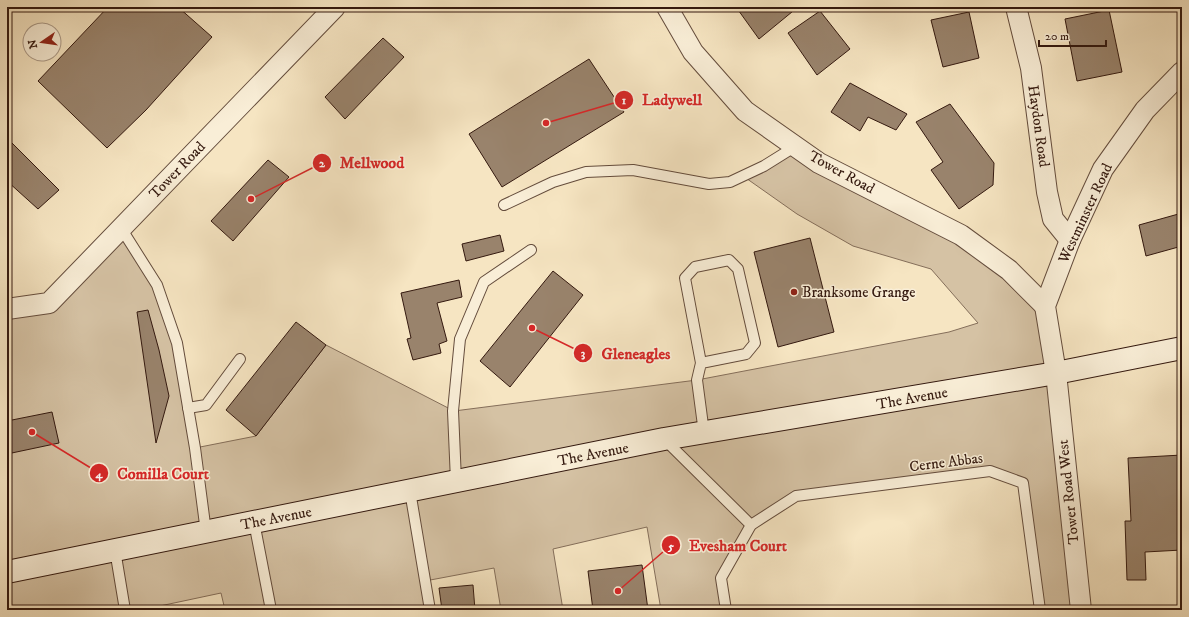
<svg xmlns="http://www.w3.org/2000/svg" width="1189" height="617" viewBox="0 0 1189 617" font-family="'IM FELL DW Pica',serif">
	<rect width="100%" height="100%" fill="#f6e5c2"/>
	<filter id="stains"><feTurbulence type="fractalNoise" baseFrequency=".005" numOctaves="4"/><feColorMatrix values="0 0 0 0 .2 0 0 0 0 .09 0 0 0 0 .02 0 0 0 .5 -.17"/></filter>
	<radialGradient id="worn" r=".72"><stop offset=".6" stop-color="#630" stop-opacity="0"/><stop offset="1" stop-color="#630" stop-opacity=".3"/></radialGradient>
	<!-- green -->
	<path fill="#d5c2a4" stroke="#846e5a" d="M796,146L901,204L1045,306L1081,610H1040L1023,483L990,471L795,496L751,525L721,578L726,610H661L647,527L553,549L563,610H501L494,568L425,581L430,610H225L221,593L141,610H7V309L49,303L121,228L157,285L177,343L195,448L256,436L326,345L454,411L697,380L949,332L978,323L931,269L853,246L797,214L743,176Z"/>
	<!-- building -->
	<g fill="#99836c" stroke="#34190f">
		<path d="M108,7H178L212,37L146,110L107,148L38,81Z"/>
		<path d="M736,7H798L759,39Z"/>
		<path d="M1109,10L1122,72L1077,81L1065,19Z"/>
		<path d="M820,11L850,49L817,75L788,33Z"/>
		<path d="M969,12L979,58L943,67L931,20Z"/>
		<path d="M383,38L404,57L345,119L325,97Z"/>
		<path d="M589,59L624,112L502,187L469,134Z"/>
		<path d="M850,83L907,114L896,130L868,117L860,131L831,112Z"/>
		<path d="M950,104L994,163L993,185L959,209L931,170L943,162L916,122Z"/>
		<path d="M7,138L59,190L38,209L7,181Z"/>
		<path d="M268,160L289,177L233,241L211,221Z"/>
		<path d="M1182,213V246L1146,256L1139,225Z"/>
		<path d="M500,235L504,251L466,261L462,244Z"/>
		<path d="M810,238L834,332L778,347L754,252Z"/>
		<path d="M553,271L583,295L510,387L480,361Z"/>
		<path d="M459,280L462,297L437,303L447,341L439,344L441,353L413,360L407,339L411,338L401,293Z"/>
		<path d="M148,310L159,350L169,396L156,443L137,312Z"/>
		<path d="M296,322L326,345L256,436L226,410Z"/>
		<path d="M52,412L59,443L7,454V421Z"/>
		<path d="M1182,455V550L1145,552L1146,580H1127L1125,521H1131L1128,458Z"/>
		<path d="M642,565L648,610H593L588,571Z"/>
		<path d="M473,585L475,610H442L439,588Z"/>
	</g>
	<g fill="none" stroke-linecap="round" stroke-linejoin="round">
		<!-- service casing -->
		<g stroke="#644c3c" stroke-width="12">
			<g id="service">
				<path d="M504,205L553,182L586,172L633,170L709,184L730,182L764,166L796,146"/>
				<path d="M121,228L157,285L177,343L195,448L206,532"/>
				<path d="M701,363L746,354L755,343L738,269L729,260L695,267L685,278L701,363L697,380L704,433"/>
				<path d="M188,408L206,405L240,359"/>
				<path d="M664,439L751,525"/>
				<path d="M456,481L453,411L460,339L484,282L531,250"/>
				<path d="M410,491L430,610"/>
				<path d="M254,522L271,610"/>
				<path d="M115,550L125,610"/>
				<path d="M726,610L721,578L751,525L796,496L990,471L1023,483L1040,610"/>
			</g>
		</g>
		<!-- minor casing -->
		<g stroke="#644c3c" stroke-width="22">
			<g id="minor">
				<path d="M667,7L693,52L745,111L819,163L961,235L1009,270L1045,306"/>
				<path d="M1016,7L1031,68L1047,192L1053,219L1070,240"/>
				<path d="M7,309L49,303L335,7"/>
				<path d="M1081,610L1056,373L1045,306L1070,240L1103,169L1145,110L1182,72"/>
			</g>
		</g>
		<!-- secondary casing -->
		<g stroke="#34190f" stroke-width="24">
			<path id="secondary" d="M7,572L664,439L1056,373L1182,348"/>
		</g>
		<!-- service -->
		<use href="#service" stroke="#f9eed7" stroke-width="10"/>
		<!-- minor -->
		<use href="#minor" stroke="#f9eed7" stroke-width="20"/>
		<!-- secondary -->
		<use href="#secondary" stroke="#f9eed7" stroke-width="22"/>
	</g>
	<!-- markers -->
	<circle fill="#8f2418" stroke="#f9eed7" stroke-width="1.5" cx="794" cy="292" r="4"/>
	<g text-anchor="middle" stroke-width="3" stroke-linejoin="round" paint-order="stroke">
		<!-- street labels -->
		<g font-size="15" fill="#34190f" stroke="#f9eed7">
			<text transform="translate(1039 126) rotate(82)" y="5">Haydon Road</text>
			<text transform="translate(177 170) rotate(-46)" y="5">Tower Road</text>
			<text transform="translate(842 172) rotate(29)" y="5">Tower Road</text>
			<text transform="translate(1085 213) rotate(-65)" y="5">Westminster Road</text>
			<text transform="translate(912 398) rotate(-10)" y="5">The Avenue</text>
			<text transform="translate(593 454) rotate(-11)" y="5">The Avenue</text>
			<text transform="translate(946 462) rotate(-7)" y="5">Cerne Abbas</text>
			<text transform="translate(1068 492) rotate(-96)" y="5">Tower Road West</text>
			<text transform="translate(276 518) rotate(-11)" y="5">The Avenue</text>
		</g>
		<!-- poi labels -->
		<g font-size="15" fill="#34190f" stroke="#f9eed7" text-anchor="start">
			<text x="802" y="297">Branksome Grange</text>
		</g>
	</g>
	<!-- callouts -->
	<path fill="none" stroke="#d62828" stroke-width="1.5" d="M546 123L624 100M251 199L322 163M532 328L583 353M32 432L99 473M618 591L671 545"/>
	<g fill="#d62828" stroke="#f9eed7" stroke-width="1.5">
		<circle cx="546" cy="123" r="4"/>
		<circle cx="251" cy="199" r="4"/>
		<circle cx="532" cy="328" r="4"/>
		<circle cx="32" cy="432" r="4"/>
		<circle cx="618" cy="591" r="4"/>
		<circle cx="624" cy="100" r="10"/>
		<circle cx="322" cy="163" r="10"/>
		<circle cx="583" cy="353" r="10"/>
		<circle cx="99" cy="473" r="10"/>
		<circle cx="671" cy="545" r="10"/>
	</g>
	<g font-size="12" text-anchor="middle" font-weight="bold" fill="#fff">
		<text x="624" y="104">1</text>
		<text x="322" y="167">2</text>
		<text x="583" y="357">3</text>
		<text x="99" y="478">4</text>
		<text x="671" y="550">5</text>
	</g>
	<g font-size="16" text-anchor="middle" font-weight="bold" fill="#d62828" stroke="#f9eed7" stroke-width="3" stroke-linejoin="round" paint-order="stroke">
		<text x="672" y="105">Ladywell</text>
		<text x="372" y="168">Mellwood</text>
		<text x="636" y="359">Gleneagles</text>
		<text x="163" y="479">Comilla Court</text>
		<text x="738" y="551">Evesham Court</text>
	</g>
	<!-- margin -->
	<rect width="1189" height="617" fill="none" stroke="#f6e5c2" stroke-width="24"/>
	<rect x="8" y="8" width="1173" height="601" fill="none" stroke="#34190f" stroke-width="2"/>
	<rect x="12" y="12" width="1165" height="593" fill="none" stroke="#34190f"/>
	<!-- north arrow -->
	<g transform="translate(42 42) rotate(257)"><circle r="19" fill="#f9eed7" stroke="#aa9987"/>
	<path d="M0-3L7 15L0 10L-7 15Z" fill="#8f2418"/>
	<text y="-6" font-size="11" font-weight="bold" text-anchor="middle" fill="#34190f">N</text>
	</g>
	<!-- scale -->
	<path d="M1039 40v6h67v-6" fill="none" stroke="#34190f" stroke-width="2"/>
	<text x="1045" y="40" font-size="12" fill="#34190f" stroke="#f9eed7" stroke-width="3" paint-order="stroke">20 m</text>
	<rect width="100%" height="100%" filter="url(#stains)"/>
	<rect width="100%" height="100%" fill="url(#worn)"/>
</svg>
